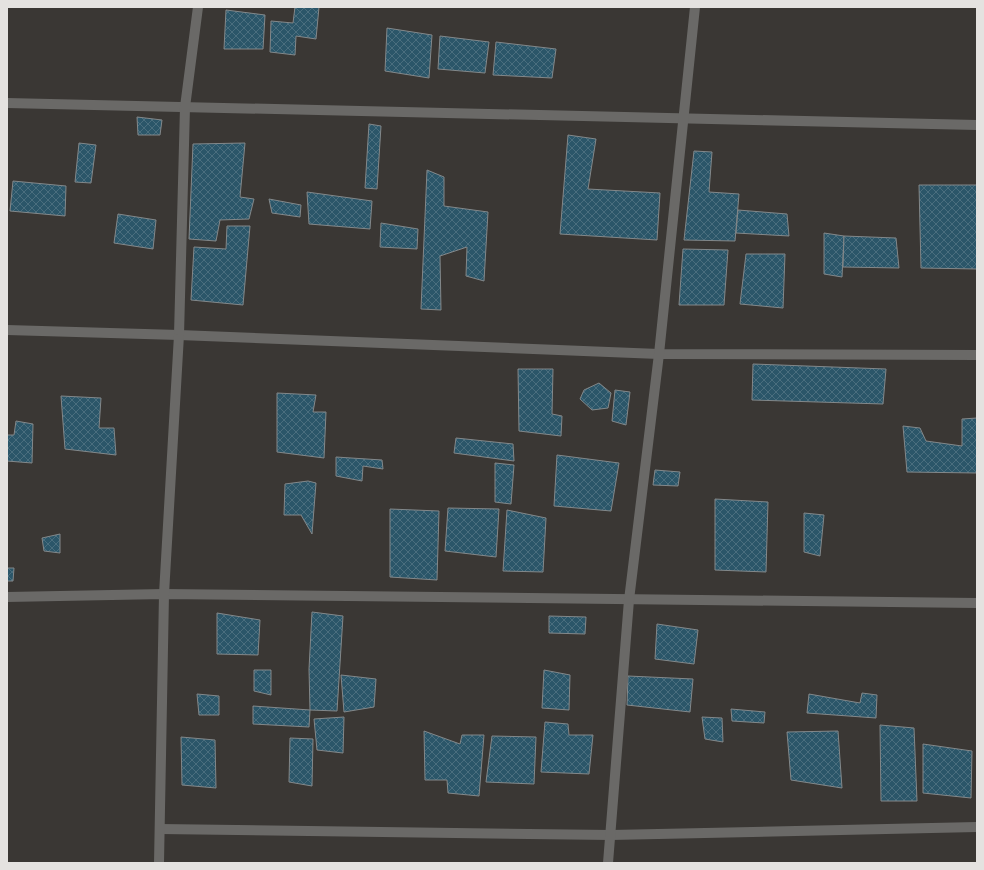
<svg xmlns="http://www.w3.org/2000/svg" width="984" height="870" viewBox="0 0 984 870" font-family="Merriweather,serif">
	<defs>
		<pattern id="building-cross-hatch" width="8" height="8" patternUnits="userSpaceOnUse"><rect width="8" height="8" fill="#2b5669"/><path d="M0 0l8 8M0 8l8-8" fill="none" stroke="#4a6e7e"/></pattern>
	</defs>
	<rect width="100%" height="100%" fill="#3a3734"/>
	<!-- building -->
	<g fill="url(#building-cross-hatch)" stroke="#83888a">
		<path d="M295,7H319L316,39L296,36L295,55L270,52L271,21L293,23Z"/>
		<path d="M226,10L265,15L263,49H224Z"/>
		<path d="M387,28L432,35L429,78L385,71Z"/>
		<path d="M440,36L489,42L485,73L438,69Z"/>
		<path d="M496,42L556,49L552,78L493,75Z"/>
		<path d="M137,117L162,120L160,135H138Z"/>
		<path d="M369,124L381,126L377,189L365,188Z"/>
		<path d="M568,135L596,139L588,189L660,193L657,240L560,234Z"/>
		<path d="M79,143L96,145L91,183L75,182Z"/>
		<path d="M245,143L240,197L254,199L249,219L220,220L216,241L189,239L193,144Z"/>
		<path d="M694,151L712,152L709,192L739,194L735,241L684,240Z"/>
		<path d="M427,170L444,177V206L488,212L484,281L466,276L467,247L440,256L441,310L421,309Z"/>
		<path d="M13,181L66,186L65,216L10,211Z"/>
		<path d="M919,185H977V269L921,268Z"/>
		<path d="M307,192L372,201L370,229L309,224Z"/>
		<path d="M269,199L301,205L300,217L272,213Z"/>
		<path d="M738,210L787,214L789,236L736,233Z"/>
		<path d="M118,214L156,220L153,249L114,243Z"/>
		<path d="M381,223L418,229L417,249L380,247Z"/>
		<path d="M227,226H250L243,305L191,300L194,247L226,249Z"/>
		<path d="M824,233L844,236L842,277L824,274Z"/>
		<path d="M844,236L896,238L899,268L843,267Z"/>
		<path d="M683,249L728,250L724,305H679Z"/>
		<path d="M746,254H785L783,308L740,304Z"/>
		<path d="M753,364L886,369L883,404L752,400Z"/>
		<path d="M518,369H553L552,414L562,416L561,436L519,431Z"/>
		<path d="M599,383L611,393L608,408L592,410L580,399L584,390Z"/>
		<path d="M615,390L630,392L626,425L612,421Z"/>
		<path d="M277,393L316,395L313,412H326L324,458L277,452Z"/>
		<path d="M61,396L101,398L99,428H114L116,455L65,449Z"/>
		<path d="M977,418V473L907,472L903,426L920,428L926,441L962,446V419Z"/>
		<path d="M16,421L33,424L32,463L7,461V435H14Z"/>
		<path d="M456,438L513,444L514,461L454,453Z"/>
		<path d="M557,455L619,463L611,511L554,506Z"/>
		<path d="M336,457L382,460L383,469L363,466L362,481L336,476Z"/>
		<path d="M495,463L514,465L511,504L495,502Z"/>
		<path d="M655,470L680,472L678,486L653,485Z"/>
		<path d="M308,481L316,483L312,534L301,515H284L285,484Z"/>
		<path d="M715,499L768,502L766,572L715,570Z"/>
		<path d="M448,508L499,509L496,557L445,551Z"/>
		<path d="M390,509L439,511L437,580L390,577Z"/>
		<path d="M507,510L546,518L543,572L503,571Z"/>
		<path d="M804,513L824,515L820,556L804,552Z"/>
		<path d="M60,534V553L44,551L42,538Z"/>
		<path d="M7,568H14L13,581H7Z"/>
		<path d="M312,612L343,616L337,711L310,710L309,669Z"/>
		<path d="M217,613L260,620L258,655L217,654Z"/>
		<path d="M549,616L586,617L585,634L549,633Z"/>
		<path d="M657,624L698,630L694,664L655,659Z"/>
		<path d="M254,670H271V695L254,691Z"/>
		<path d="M544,670L570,675L569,710L542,708Z"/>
		<path d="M341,675L376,679L374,707L344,712Z"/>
		<path d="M628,676L693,679L690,712L627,705Z"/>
		<path d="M862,693L877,695L876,718L807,713L809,694L860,703Z"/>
		<path d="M197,694L219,696V715H199Z"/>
		<path d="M253,706L310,710L309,727L253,724Z"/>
		<path d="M731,709L765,712L764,723L732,721Z"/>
		<path d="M344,717L343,753L317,750L314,719Z"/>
		<path d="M702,717L722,718L723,742L705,739Z"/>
		<path d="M545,722L568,724L569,735H593L589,774L541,772Z"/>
		<path d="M880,725L914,728L917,801H881Z"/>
		<path d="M424,731L460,744L462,735H484L479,796L448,793L447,780H425Z"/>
		<path d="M838,731L842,788L791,780L787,732Z"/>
		<path d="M492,736L536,737L534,784L486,782Z"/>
		<path d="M181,737L215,740L216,788L182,785Z"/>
		<path d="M290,738L313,739L312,786L289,782Z"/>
		<path d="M923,744L972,751L971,798L923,793Z"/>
	</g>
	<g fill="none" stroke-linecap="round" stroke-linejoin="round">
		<!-- minor -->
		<g stroke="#6a6967" stroke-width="10">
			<path d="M7,103L977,125"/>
			<path d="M7,330L179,335L659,354L977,355"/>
			<path d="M7,597L164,594L977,603"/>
			<path d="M160,829L611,835L977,827"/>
			<path d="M159,863L164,594L179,335L185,107L198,7"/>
			<path d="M608,863L629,600L659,354L695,7"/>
		</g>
	</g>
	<!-- border -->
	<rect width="984" height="870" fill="none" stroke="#e4e2e0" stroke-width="16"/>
</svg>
